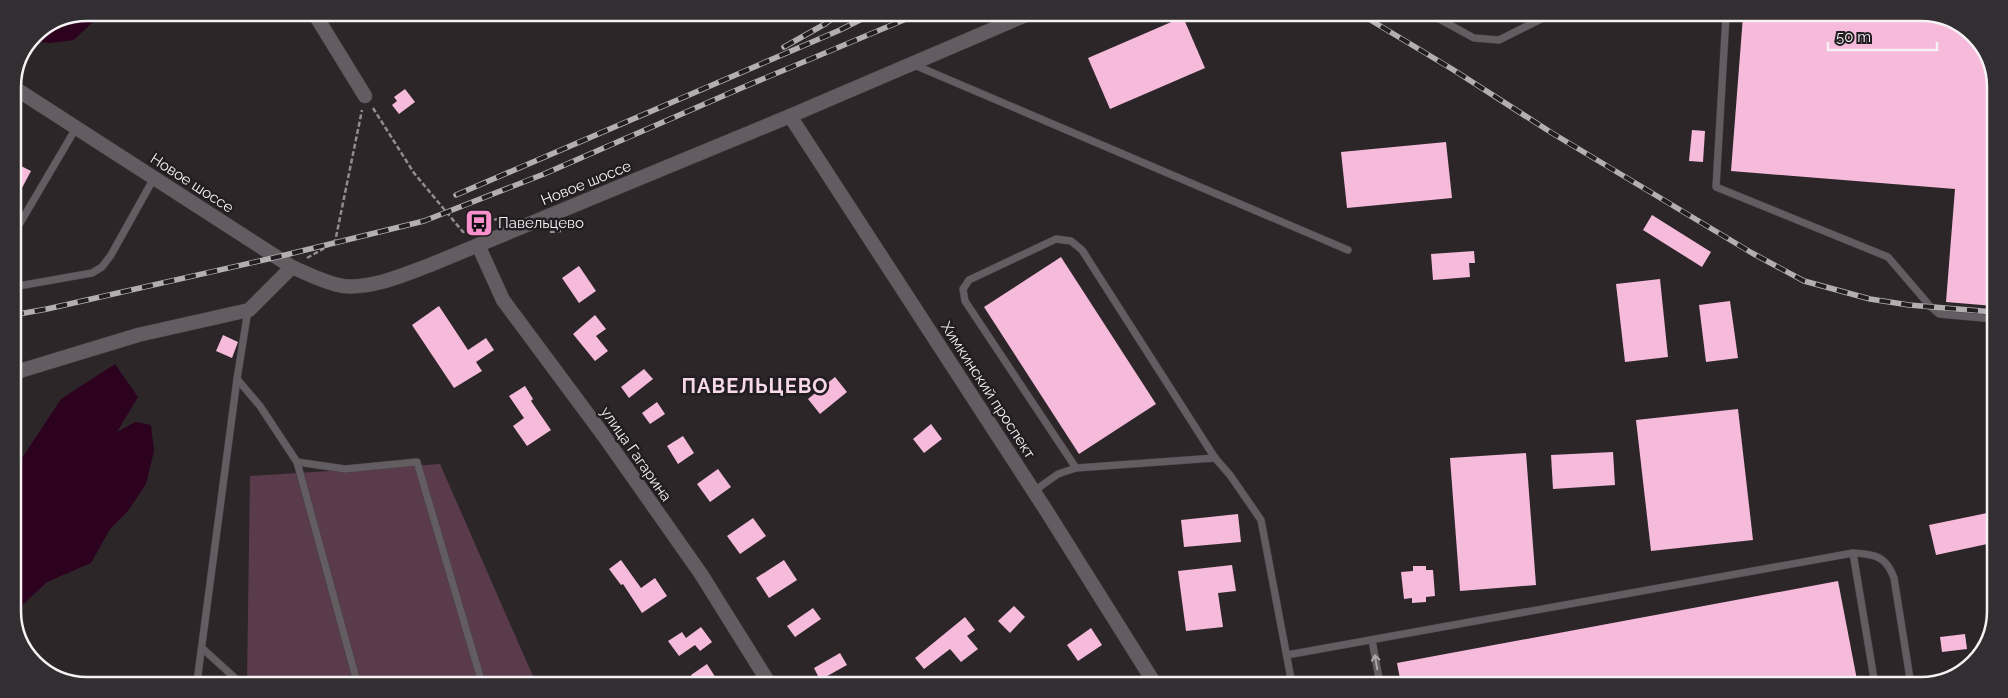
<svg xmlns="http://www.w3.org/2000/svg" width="2008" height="698" viewBox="0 0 2008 698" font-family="Raleway,sans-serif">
	<rect width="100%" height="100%" fill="#2c2629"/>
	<!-- green -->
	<path fill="#5a3b4c" d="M440,464L536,683L247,682L250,476Z"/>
	<!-- water -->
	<g fill="#2d021f">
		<path d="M87,13H102L74,40L50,43L31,41L34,34Z"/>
		<path d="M115,364L138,397L117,432L135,422L151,425L154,451L146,484L128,511L110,529L91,563L47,582L13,614V469L18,464L61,399Z"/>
	</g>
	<!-- building -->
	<g fill="#f6badb">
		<path d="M1743,16H1945L1980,41L1995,82L1994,306L1946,302L1955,189L1731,171Z"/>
		<path d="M1183,17L1205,68L1110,109L1088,58Z"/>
		<path d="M405,89L415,102L399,114L392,105L397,101L394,97Z"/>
		<path d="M1692,130L1705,131L1703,162L1689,161Z"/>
		<path d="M1446,142L1452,198L1347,208L1341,152Z"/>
		<path d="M13,162L31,171L13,205Z"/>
		<path d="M1652,215L1711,252L1702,267L1643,230Z"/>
		<path d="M1474,251L1475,263H1469L1470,277L1433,280L1431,254Z"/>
		<path d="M1061,257L1156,404L1079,454L984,307Z"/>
		<path d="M579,266L596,291L579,303L562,278Z"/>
		<path d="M1660,279L1668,357L1625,362L1616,284Z"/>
		<path d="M1730,301L1738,358L1706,362L1699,305Z"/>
		<path d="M439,306L468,350L486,338L494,350L476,362L482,371L454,388L412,325Z"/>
		<path d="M595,315L606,329L596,336L608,351L595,361L573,334Z"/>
		<path d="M223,335L238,342L232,358L216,351Z"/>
		<path d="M644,369L653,379L629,398L621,387Z"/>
		<path d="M835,377L847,392L820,414L808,399Z"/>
		<path d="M525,386L533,399L531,401L551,430L527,446L513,426L524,418L509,396Z"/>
		<path d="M657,402L665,414L650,424L642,413Z"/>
		<path d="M1738,409L1753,540L1651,551L1636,420Z"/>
		<path d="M931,424L942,439L924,453L913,439Z"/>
		<path d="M683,436L694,453L678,464L667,446Z"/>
		<path d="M1613,452L1615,485L1553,489L1551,455Z"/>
		<path d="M1526,453L1536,585L1460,591L1450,458Z"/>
		<path d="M718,469L731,487L710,502L697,484Z"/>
		<path d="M1992,512V543L1936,555L1929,525Z"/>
		<path d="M1238,514L1241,542L1184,547L1181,520Z"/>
		<path d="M753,518L766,536L740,554L727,536Z"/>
		<path d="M621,560L641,588L655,578L667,596L642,613L623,584L621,585L609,569Z"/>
		<path d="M784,560L797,580L769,598L756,578Z"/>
		<path d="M1232,565L1236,591L1218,593L1223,627L1186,631L1178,571Z"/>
		<path d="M1413,566H1426V570H1433L1435,596L1426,597V602L1412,603V598L1404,599L1401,572L1413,571Z"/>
		<path d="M1838,581L1858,685L1401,684L1397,663Z"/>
		<path d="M1014,606L1025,617L1010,633L998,621Z"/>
		<path d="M813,608L821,619L795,637L787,626Z"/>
		<path d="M965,617L975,630L967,636L978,649L961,662L950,649L924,669L915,658Z"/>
		<path d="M701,627L712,642L700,651L695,645L679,656L668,641L682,632L686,638Z"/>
		<path d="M1091,628L1102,645L1078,661L1067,645Z"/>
		<path d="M1965,634L1967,649L1942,652L1940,637Z"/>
		<path d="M840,653L847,665L820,680L814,668Z"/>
		<path d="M707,664L719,683H696L691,675Z"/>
	</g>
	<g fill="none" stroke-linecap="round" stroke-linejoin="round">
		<!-- service casing -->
		<g stroke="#464144" stroke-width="8">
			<g id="service">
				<path d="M1432,15L1474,38L1499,40L1547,16"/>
				<path d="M1726,16L1716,187L1888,257L1930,306L1939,314L1994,319"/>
				<path d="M912,64L1348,250"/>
				<path d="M13,235L76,128"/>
				<path d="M13,287L92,273L102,267L111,255L154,178"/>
				<path d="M237,379L260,406L297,462L357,682"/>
				<path d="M297,462L345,469L417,462L482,683"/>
				<path d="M1076,468L1215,458"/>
				<path d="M1034,491L1058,474L1076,468L965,301L963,289L969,280L1056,239L1071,241L1082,250L1215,458L1230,475L1261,520L1292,684"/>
				<path d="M1853,553L1875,685"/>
				<path d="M1372,640L1380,684"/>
				<path d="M202,648L235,678L236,682"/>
				<path d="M1287,655L1853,553C1875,554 1886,556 1894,578L1911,685"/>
				<path d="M197,682L237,379L248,310"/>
			</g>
		</g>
		<!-- minor casing -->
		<g stroke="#464144" stroke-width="15">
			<g id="minor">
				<path d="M314,13L365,96"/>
				<path d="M478,245L503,300L604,436L701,574L769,683"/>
				<path d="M13,373L138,335L249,310L292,267"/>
			</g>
		</g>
		<!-- tertiary casing -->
		<g stroke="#464144" stroke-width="15">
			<path id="tertiary" d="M790,116L1044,507L1155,684"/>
		</g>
		<!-- secondary casing -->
		<g stroke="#464144" stroke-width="15">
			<path id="secondary" d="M13,87L292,267C308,274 325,283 343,286C372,289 403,275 430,265L790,116L1028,14"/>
		</g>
		<!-- path -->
		<g stroke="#918c8f" stroke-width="2.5" stroke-dasharray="5 2.5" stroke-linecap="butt">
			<path d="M373,108L414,173L463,232L479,223L508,217"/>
			<path d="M550,232L561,231"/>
			<path d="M307,258L335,242L362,110"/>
		</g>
		<!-- service -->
		<use href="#service" stroke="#635c60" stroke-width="7"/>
		<!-- minor -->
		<use href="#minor" stroke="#635c60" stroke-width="14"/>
		<!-- tertiary -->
		<use href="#tertiary" stroke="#635c60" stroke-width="14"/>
		<!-- secondary -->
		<use href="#secondary" stroke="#635c60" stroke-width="14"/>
		<!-- rail casing -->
		<g stroke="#b3afb1" stroke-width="5.5">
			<g id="rail">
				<path d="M1362,15L1452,69L1552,133L1752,253L1804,281L1870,299L1909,305L1994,312"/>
				<path d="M784,47L825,24L838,14"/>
				<path d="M456,195L840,30L872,14"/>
				<path d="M13,315L47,309L277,257L424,221L544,174L739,89L918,14"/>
			</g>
		</g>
		<!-- rail -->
		<use href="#rail" stroke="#221d20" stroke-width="4" stroke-dasharray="11" stroke-linecap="butt"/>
	</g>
	<!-- one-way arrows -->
	<defs><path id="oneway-shaft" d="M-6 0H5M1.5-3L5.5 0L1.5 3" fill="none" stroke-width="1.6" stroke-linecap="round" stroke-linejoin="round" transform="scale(1.25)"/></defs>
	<use stroke="#aca7aa" href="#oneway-shaft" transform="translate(1376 662) rotate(-100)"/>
	<!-- icons -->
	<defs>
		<g id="bus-square" transform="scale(1.4375)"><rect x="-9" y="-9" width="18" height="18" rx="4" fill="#f890cc" stroke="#221d20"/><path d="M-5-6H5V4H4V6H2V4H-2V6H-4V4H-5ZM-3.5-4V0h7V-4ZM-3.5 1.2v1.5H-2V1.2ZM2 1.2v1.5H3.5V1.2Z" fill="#111"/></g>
	</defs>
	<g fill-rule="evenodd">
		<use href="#bus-square" x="479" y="223"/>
	</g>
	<g text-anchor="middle" stroke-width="5" stroke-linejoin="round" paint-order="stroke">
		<!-- street labels -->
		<g font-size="15" fill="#f6f2f4" stroke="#221d20">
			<text transform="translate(192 183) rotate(33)" y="5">Новое шоссе</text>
			<text transform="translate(586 183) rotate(-22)" y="5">Новое шоссе</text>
			<text transform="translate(988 390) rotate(57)" y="5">Химкинский проспект</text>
			<text transform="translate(636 454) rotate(55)" y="5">улица Гагарина</text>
		</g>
		<!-- poi labels -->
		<g font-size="15" fill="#f6f2f4" stroke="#221d20" text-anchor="start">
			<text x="498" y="228">Павельцево</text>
		</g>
		<!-- district labels -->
		<g font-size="20" font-weight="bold" letter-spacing="1" fill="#f6d8e8" stroke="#221d20">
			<text x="755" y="393">ПАВЕЛЬЦЕВО</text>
		</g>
	</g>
	<!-- crop -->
	<path d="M0 0H2008V698H0ZM87 21H1921A66 66 0 0 1 1987 87V611A66 66 0 0 1 1921 677H87A66 66 0 0 1 21 611V87A66 66 0 0 1 87 21Z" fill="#332e31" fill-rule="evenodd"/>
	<path fill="none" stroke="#f6f2f4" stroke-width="2.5" d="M87 21H1921A66 66 0 0 1 1987 87V611A66 66 0 0 1 1921 677H87A66 66 0 0 1 21 611V87A66 66 0 0 1 87 21Z"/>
	<!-- scale -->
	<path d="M1828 42v8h109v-8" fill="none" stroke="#f6f2f4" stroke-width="2.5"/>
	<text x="1836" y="42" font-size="15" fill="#f6f2f4" stroke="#221d20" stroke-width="4" paint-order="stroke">50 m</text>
</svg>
